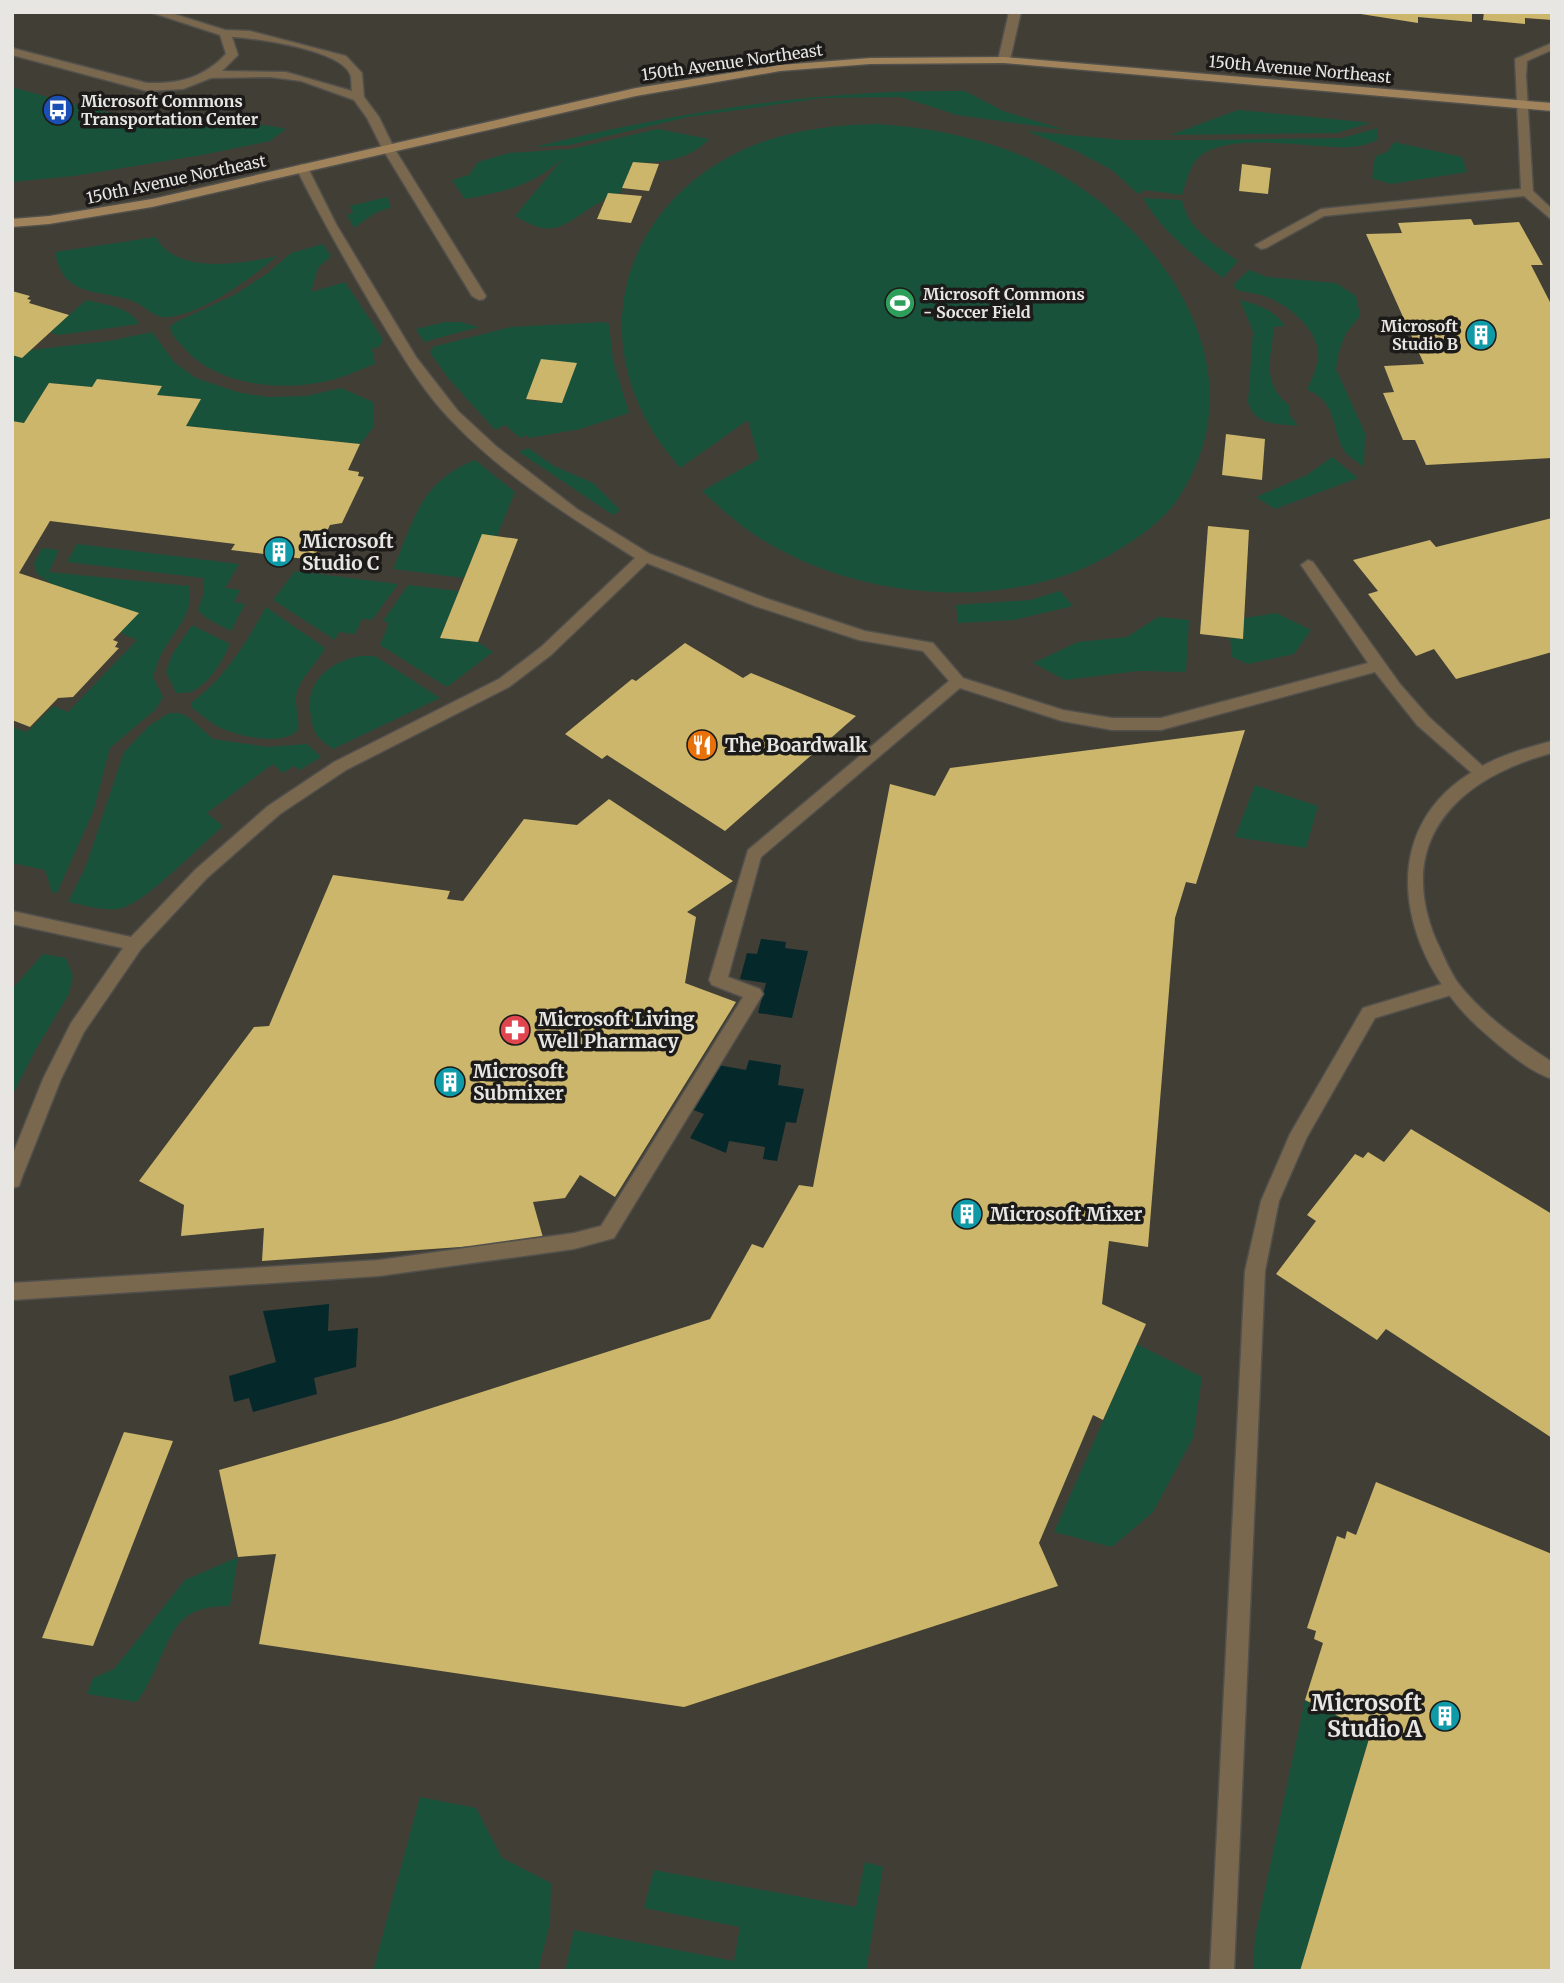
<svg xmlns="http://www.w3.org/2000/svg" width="1564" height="1983" viewBox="0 0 1564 1983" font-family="Merriweather,serif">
	<rect width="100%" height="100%" fill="#35342f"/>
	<!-- built -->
	<rect fill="#413e35" x="12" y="12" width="1540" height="1959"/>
	<!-- green -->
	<g fill="#19523b" fill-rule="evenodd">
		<path d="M12,87C62,101 112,116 164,121C205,125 246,120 286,129L270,141L202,155L74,176L12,182Z"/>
		<path d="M965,91L1003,111L1066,130L957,115L901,97L822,98L688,117L570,145L534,147C678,112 816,89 965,91Z"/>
		<path d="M1238,110L1363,122L1370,123L1337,133L1170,135Z"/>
		<path d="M877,124C940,128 1003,142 1059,174C1168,237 1258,371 1181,494C1165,521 1136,539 1110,555C1005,615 847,600 749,531C732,519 717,505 702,491L759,459L748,420L680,468C669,454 657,440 649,425C587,315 636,197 747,148C788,130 833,125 877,124Z"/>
		<path d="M1378,128V140C1369,143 1360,147 1351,147C1312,149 1233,131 1200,156C1190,164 1186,183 1182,195L1145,190L1138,194L1112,170L1076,151L1027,131L1122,140H1200L1342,138Z"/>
		<path d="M658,129L709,139C690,160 660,164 633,162L620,194L608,193C605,202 600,202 592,207C560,228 552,238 515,216L564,157C534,186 505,191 465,199L452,180L469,175L478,162L509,153L571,149Z"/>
		<path d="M1394,142L1462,157L1467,172L1391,184L1372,178L1375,157L1388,151Z"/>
		<path d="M387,197L391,207L375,213L354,228L347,215L353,213L350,206Z"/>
		<path d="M1143,198L1182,200C1188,230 1214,244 1238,261L1223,278C1193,255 1161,231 1143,198Z"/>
		<path d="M156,237C175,275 243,264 277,256C250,279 205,312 169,317C154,319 148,308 135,302C101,288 63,300 55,252Z"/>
		<path d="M323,244L331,256L318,268L311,292L345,282L383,339L380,346L372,349L375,364C359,370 341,379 323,382C279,391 217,385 185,349C179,342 171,336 170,327L176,322L234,295L268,273L291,253Z"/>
		<path d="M1249,270L1267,277L1336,283L1356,296L1360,316L1346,333L1339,351L1336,369L1365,433L1364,467C1358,462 1347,456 1343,449C1332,428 1336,400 1307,390C1311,380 1317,369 1318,358C1321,331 1289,306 1267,297C1257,293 1245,293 1235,289L1234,284Z"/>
		<path d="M86,300C105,305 129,306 139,324L59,335L50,332Z"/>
		<path d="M1240,300C1259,305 1273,309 1285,326L1274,327C1271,358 1261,384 1289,405L1290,415L1298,426C1277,424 1254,425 1248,402L1253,332Z"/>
		<path d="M445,322H461L479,327L424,342L416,329Z"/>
		<path d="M604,322L609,324L613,360L629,413L580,429L529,438L527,435L520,438L505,425L495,430L449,379L429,351L433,350L432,347L511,327ZM577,363L562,403L527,400L526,399Z"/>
		<path d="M152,332L175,363L196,378L237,392L267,397L306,396L341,388L373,402L374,427L360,444L186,426L201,399L157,395L161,386L98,379L92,387L49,383L24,423L12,421V355L22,358L31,350L109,341Z"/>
		<path d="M528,448L554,466L593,483L620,510L613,515L519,452Z"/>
		<path d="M1332,457L1358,478L1275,509L1256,497L1307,475Z"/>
		<path d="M475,460L515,492L497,536L482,535L464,578L393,569C414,520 420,482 475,460Z"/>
		<path d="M77,544L239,564L225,588L240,590L234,602L245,604L231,631L206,618L198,610L203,595V578L67,562Z"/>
		<path d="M42,548L59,550L49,572L189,586C195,612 175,630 163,651C158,659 156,669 153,677L163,697L156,709L110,748L93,812L57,893L52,892L45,870L12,863V727L27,732L53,706L68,712L137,640L125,635L37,574L34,563Z"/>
		<path d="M295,571L398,584L372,620L362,619L355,634L339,632L335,640L273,600Z"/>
		<path d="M408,585L459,591L440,638L478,642L493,652L447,687L380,645L389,623L383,621Z"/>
		<path d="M1060,591L1073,606L1014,620L958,623L956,605L1030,600Z"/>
		<path d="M266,607L325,648C317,664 299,678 296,696C295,708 300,719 298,730C283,746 242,737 223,729C211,724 201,714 191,707L192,702C226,677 246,643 266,607Z"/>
		<path d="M1276,613L1311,630L1294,654L1248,664L1232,657L1230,638L1243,639L1244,618Z"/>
		<path d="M1158,617L1189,620L1186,672L1138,671L1065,680L1033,663L1078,642L1127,637Z"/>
		<path d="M192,625L230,644C223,660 210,683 193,691C189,693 181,693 176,693L166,672L172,655Z"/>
		<path d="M360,656H375L440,698L333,749C328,745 319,739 316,734C313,730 312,722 311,717C303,683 329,662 360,656Z"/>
		<path d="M169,713H179L188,717L213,739L267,747L307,744L321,757L300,770L294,766L283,773L273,764L207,813L223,826C201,845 146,902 122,908C105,912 84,905 68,902L86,866L124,752L149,726Z"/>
		<path d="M1255,785L1318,806L1306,848L1235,837Z"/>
		<path d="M43,954L66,958L73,976L69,994L36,1049L12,1096V989Z"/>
		<path d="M1137,1344L1202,1377L1193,1438L1153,1512L1112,1547L1054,1532Z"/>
		<path d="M238,1557L230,1606C179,1606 175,1627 156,1668C151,1680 144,1691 137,1702L87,1694L93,1678L114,1669L185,1580Z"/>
		<path d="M1305,1700L1371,1732L1300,1971H1253L1255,1937Z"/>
		<path d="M420,1797L476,1808L502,1858L551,1883L550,1924L538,1971H373Z"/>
		<path d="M865,1862L883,1867L866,1971H565L574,1930L734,1961L740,1927L644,1908L654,1870L856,1907Z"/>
	</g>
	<!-- water -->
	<g fill="#05282b">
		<path d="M761,939L786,942L785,948L808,951L792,1018L758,1013L766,983L740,979L747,953L757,954Z"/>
		<path d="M749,1060L781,1065L778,1085L804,1089L796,1123L786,1122L777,1161L763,1159L765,1147L729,1141L726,1153L690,1138L704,1114L691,1109L718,1065L746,1070Z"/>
		<path d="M329,1304L328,1331L358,1328L356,1367L314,1378L317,1394L253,1412L249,1398L234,1402L229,1376L276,1362L263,1311Z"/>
	</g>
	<!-- building -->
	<g fill="#cbb66c">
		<path d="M1348,12H1472V22L1418,17V23Z"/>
		<path d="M1484,12H1552V20L1525,18V24L1483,20Z"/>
		<path d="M633,162L659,164L649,191L622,188Z"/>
		<path d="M1242,164L1271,168L1268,194L1239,191Z"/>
		<path d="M608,193L642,196L631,223L597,219Z"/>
		<path d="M1471,219L1474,225L1519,222L1543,265H1531L1552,306V458L1426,465L1415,440H1403L1383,393L1394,392L1384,366L1424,364L1366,234L1402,233L1398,223Z"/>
		<path d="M12,291L30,296L27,299L31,300L29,303L69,315L22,358L12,355Z"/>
		<path d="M541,359L577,363L562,403L526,399Z"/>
		<path d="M97,379L162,386L157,395L201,399L186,426L360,444L348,470L359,472L358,476L364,477L342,523L330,525L313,560L231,550L235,544L50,521L19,573L139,613L113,640L118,642L115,647L119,648L73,697L58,698L30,727L12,720V421L24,423L49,383L92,387Z"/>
		<path d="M1226,434L1265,439L1262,480L1222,475Z"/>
		<path d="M1552,518V652L1456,679L1434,649L1416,656L1368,594L1378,591L1353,560L1430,540L1436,547Z"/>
		<path d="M1208,526L1249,530L1243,639L1200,634Z"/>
		<path d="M482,534L518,539L478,642L440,638Z"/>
		<path d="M685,643L743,678L751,673L856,716L725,831L607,755L602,759L565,734L632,679L636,681Z"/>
		<path d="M1245,730L1196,884L1186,882L1175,918L1148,1247L1109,1241L1102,1304L1146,1324L1103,1420L1093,1415L1039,1543L1058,1586L684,1707L259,1644L276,1554L238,1557L219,1470L391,1421L710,1319L752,1244L763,1248L799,1185L813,1187L890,784L935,796L950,768Z"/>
		<path d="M609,799L733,881L687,912L696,917L685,983L736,1002L615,1197L580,1175L565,1198L533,1202L544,1241L262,1261L264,1228L181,1236L184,1205L139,1181L254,1027L269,1026L333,875L450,891L447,899L463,901L524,819L577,825Z"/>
		<path d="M1411,1129L1552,1214V1438L1386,1329L1377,1340L1276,1274L1316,1221L1307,1215L1355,1154L1363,1158L1368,1152L1384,1162Z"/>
		<path d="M124,1432L173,1441L93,1646L42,1638Z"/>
		<path d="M1376,1482L1552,1554V1971H1300L1371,1732L1305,1700L1323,1643L1314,1639L1316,1631L1307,1628L1337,1536L1345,1539L1347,1531L1356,1535Z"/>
	</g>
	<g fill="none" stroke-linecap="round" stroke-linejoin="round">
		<!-- lane casing -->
		<g stroke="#51504c" stroke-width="3">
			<g id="lane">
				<path d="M150,12H168L225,30L250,31L346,56L362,73L364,97L379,117L394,148L486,296L484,299L479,300L472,296L382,148L367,118L354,100L301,81L270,77L211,78L183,89L147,91L12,55V48L147,83C179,84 203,78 226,54L220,35ZM232,37C256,38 340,50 350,74C352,78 351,86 352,91L286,72L222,71L238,55Z"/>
				<path d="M1009,12H1021L1010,60L1004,63L998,60Z"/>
				<path d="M1552,43V50L1527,61L1526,76L1533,191L1552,209V220L1524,196L1324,216L1266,248L1261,249L1255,245L1321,209L1521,189L1515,59Z"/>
				<path d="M1552,741V753C1459,778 1394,839 1436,940C1443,954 1449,970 1458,983C1483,1015 1518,1040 1552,1062V1079C1526,1070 1498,1045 1478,1027C1401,956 1370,830 1477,769C1500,755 1526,748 1552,741Z"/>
			</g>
		</g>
		<!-- street casing -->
		<g stroke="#51504c" stroke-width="3">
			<g id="street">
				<path d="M302,164L308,168L336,224L416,357L458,411L497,447L577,509L650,554L765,598L865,631L933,643L963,678L1063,710L1112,718H1161L1368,663L1301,565L1308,560L1313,562L1400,684L1429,717L1488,771L1480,777L1474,775L1417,725L1375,672L1161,730H1112L1062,721L960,688L761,857L728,977L760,989L763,994L614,1238L574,1249L379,1276L12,1300V1283L379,1260L574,1233L601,1226L743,997L712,985L709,980L748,850L949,681L923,651L859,640L755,606L647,563L551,655L509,687L346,770L280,814L207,878L141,949L84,1032L61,1079L21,1180L19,1186L12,1188V1156L43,1079L71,1023L123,948L12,924V911L131,937L195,870L268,806L334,762L499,679L541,647L635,558C570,517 501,474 448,417C418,385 396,345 373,308C346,262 320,216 296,168Z"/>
				<path d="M1452,981L1458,983L1461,988L1458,993L1375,1018L1307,1137L1279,1201L1265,1271L1234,1971H1210L1245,1271L1261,1201L1290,1134L1363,1008Z"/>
			</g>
		</g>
		<!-- secondary casing -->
		<g stroke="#51504c" stroke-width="3">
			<path id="secondary" d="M1004,57L1552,103V111L1004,63L870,64L780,71L636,96L152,207L49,224L12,227V219L49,216L152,199L636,88L780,65L870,58Z"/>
		</g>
		<!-- lane -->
		<use href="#lane" fill="#79674e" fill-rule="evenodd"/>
		<!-- street -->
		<use href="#street" fill="#79674e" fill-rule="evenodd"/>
		<!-- secondary -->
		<use href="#secondary" fill="#a0835b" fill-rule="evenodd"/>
	</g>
	<!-- icons -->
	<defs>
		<g id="bus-disc" transform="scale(1.575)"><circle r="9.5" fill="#1a4fb4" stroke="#1c1b19"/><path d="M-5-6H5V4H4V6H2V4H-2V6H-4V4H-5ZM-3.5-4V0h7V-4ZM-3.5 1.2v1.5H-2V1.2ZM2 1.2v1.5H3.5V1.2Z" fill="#fff"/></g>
		<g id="stadium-disc" transform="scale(1.575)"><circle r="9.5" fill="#2e9e5b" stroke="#1c1b19"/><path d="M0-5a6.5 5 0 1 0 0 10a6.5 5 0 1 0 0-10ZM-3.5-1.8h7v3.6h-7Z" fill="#fff"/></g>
		<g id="building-disc" transform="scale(1.575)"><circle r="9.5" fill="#0f9aa8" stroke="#1c1b19"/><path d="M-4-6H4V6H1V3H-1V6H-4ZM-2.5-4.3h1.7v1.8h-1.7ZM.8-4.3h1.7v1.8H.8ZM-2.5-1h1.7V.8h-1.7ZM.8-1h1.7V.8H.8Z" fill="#fff"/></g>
		<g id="restaurant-disc" transform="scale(1.575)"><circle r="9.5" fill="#e8710a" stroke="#1c1b19"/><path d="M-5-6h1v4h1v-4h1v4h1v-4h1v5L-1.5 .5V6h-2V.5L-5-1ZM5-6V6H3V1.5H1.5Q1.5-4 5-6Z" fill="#fff"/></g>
		<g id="pharmacy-disc" transform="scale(1.575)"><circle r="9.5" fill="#e0444e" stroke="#1c1b19"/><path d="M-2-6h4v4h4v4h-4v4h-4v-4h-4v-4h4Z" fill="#fff"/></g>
	</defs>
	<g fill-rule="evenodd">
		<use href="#bus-disc" x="58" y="110"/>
		<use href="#stadium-disc" x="900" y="303"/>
		<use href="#building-disc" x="1481" y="335"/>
		<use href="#building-disc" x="279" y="552"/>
		<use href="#restaurant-disc" x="702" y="745"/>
		<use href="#pharmacy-disc" x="515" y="1030"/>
		<use href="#building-disc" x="450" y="1082"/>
		<use href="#building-disc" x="967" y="1214"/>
		<use href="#building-disc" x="1445" y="1716"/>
	</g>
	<g text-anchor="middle" stroke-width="7" stroke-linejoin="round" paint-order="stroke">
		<!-- far-street labels -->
		<g font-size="16" fill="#e7e6e3" stroke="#1c1b19">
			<text transform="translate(732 62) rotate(-8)" y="6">150th Avenue Northeast</text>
			<text transform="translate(1300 69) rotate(5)" y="6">150th Avenue Northeast</text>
			<text transform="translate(176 179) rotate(-12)" y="6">150th Avenue Northeast</text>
		</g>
		<!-- far-poi labels -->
		<g font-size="16" font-weight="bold" fill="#e7e6e3" stroke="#1c1b19" text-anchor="start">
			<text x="81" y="107">Microsoft Commons<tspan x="81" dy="18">Transportation Center</tspan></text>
			<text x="923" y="300">Microsoft Commons<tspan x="923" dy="18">- Soccer Field</tspan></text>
			<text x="1458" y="332" text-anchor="end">Microsoft<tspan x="1458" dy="18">Studio B</tspan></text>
		</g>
		<!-- poi labels -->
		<g font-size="19" font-weight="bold" fill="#e7e6e3" stroke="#1c1b19" text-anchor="start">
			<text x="302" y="548">Microsoft<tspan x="302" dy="22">Studio C</tspan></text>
			<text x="725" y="752">The Boardwalk</text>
			<text x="538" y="1026">Microsoft Living<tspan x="538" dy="22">Well Pharmacy</tspan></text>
			<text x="473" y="1078">Microsoft<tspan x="473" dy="22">Submixer</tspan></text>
			<text x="990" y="1221">Microsoft Mixer</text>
		</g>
		<!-- near-poi labels -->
		<g font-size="23" font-weight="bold" fill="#e7e6e3" stroke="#1c1b19" text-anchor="end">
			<text x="1422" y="1711">Microsoft<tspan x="1422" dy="26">Studio A</tspan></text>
		</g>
	</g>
	<!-- border -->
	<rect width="1564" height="1983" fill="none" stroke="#e7e6e3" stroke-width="28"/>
</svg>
